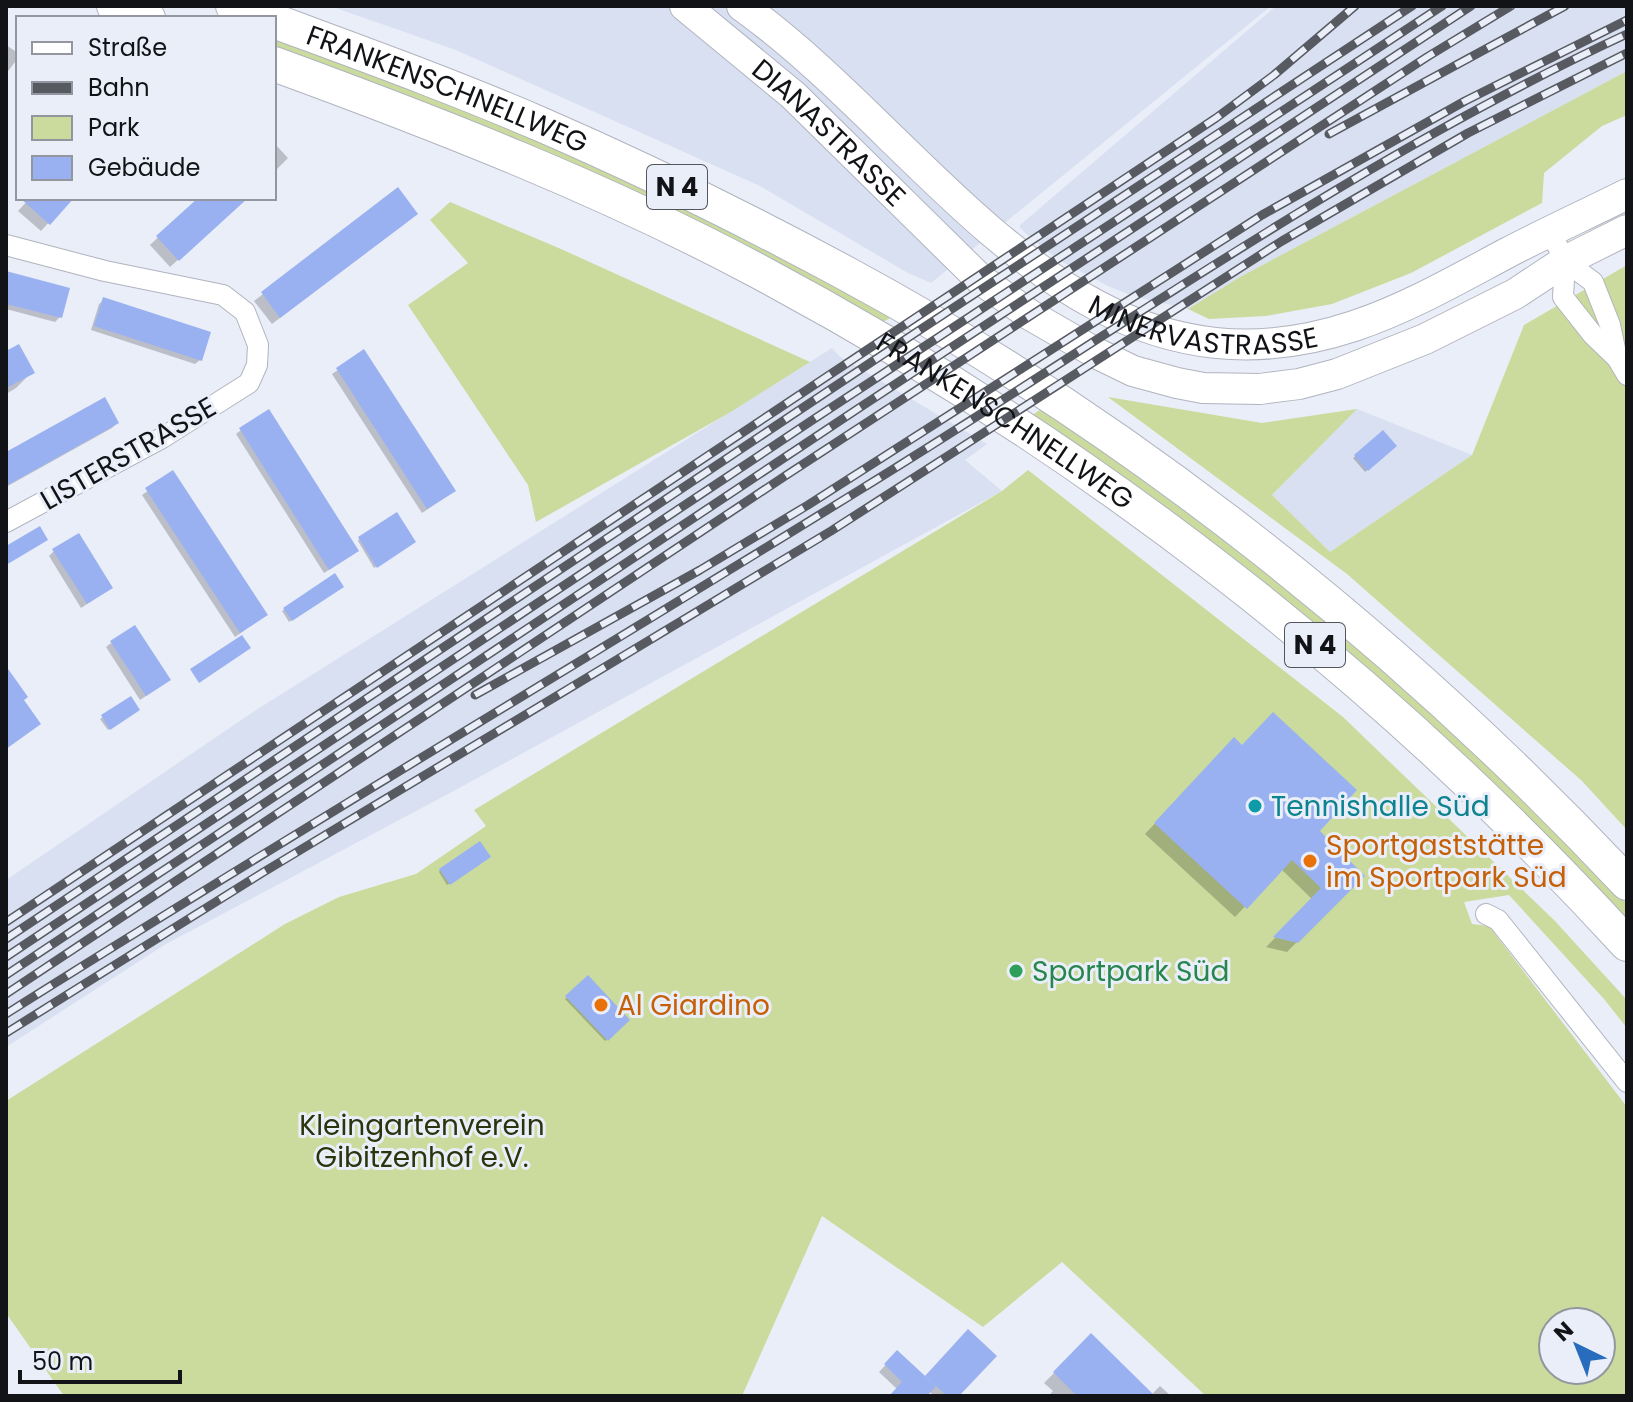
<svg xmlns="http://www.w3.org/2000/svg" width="1633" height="1402" viewBox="0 0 1633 1402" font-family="Poppins,sans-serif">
	<rect width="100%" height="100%" fill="#eaeef9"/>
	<!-- built -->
	<g fill="#d8e0f1">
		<path d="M330,6H1271L931,283L908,273L760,186L456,50Z"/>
		<path d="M1276,6H1627V71L1240,277L1188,309L1133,296L1108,286L1057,259L1024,232L1019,226Z"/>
		<path d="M832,348L839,356L987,444L965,460L1002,491L450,793L166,944L6,1047V880L253,712Z"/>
		<path d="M1357,409L1472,455L1330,552L1272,495Z"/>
	</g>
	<!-- green -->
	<g fill="#cadb9d" fill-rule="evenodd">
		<path d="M274,36L378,73L645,185L894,316L879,324L274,51Z"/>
		<path d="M1627,71V115L1602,126L1544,173L1542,203L1411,273L1332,304L1266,316L1209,319L1188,309L1240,277Z"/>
		<path d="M450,202L561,249L810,362L729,413L536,522L528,485L408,305L468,263L430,220Z"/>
		<path d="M1627,265V830L1582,781L1347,574L1108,397L1262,423L1357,409L1272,495L1330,552L1472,455L1524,325Z"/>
		<path d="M1043,408L1126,466L1355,640L1573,845L1627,904V927L1029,417Z"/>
		<path d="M1028,470L1343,717L1555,921L1627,1000V1028L1604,999L1509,895L1464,902L1472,924L1489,926L1627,1107V1396H1206L1062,1262L983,1327L822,1216L742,1396H64L6,1313V1101L285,924L339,897L416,874L486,826L474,810L1002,491ZM1553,1322H1601V1370H1553Z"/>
	</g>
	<!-- shadow -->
	<g fill="#0003">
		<path d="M6,45L18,53V58L6,74Z"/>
		<path d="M274,143L288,158L274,172Z"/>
		<path d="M398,190L408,221L272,324L254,301Z"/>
		<path d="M30,198H71L41,231L18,211Z"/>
		<path d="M200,198H246L170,267L150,245Z"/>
		<path d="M6,273L60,317L55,322L6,309Z"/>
		<path d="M104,300L200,360L195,364L91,330L99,304Z"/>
		<path d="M364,352L449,495L422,513L332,374Z"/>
		<path d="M6,353L32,372L16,388L6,394Z"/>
		<path d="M117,423L112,428L6,487V455Z"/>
		<path d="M241,430L352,555L324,573L236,434Z"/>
		<path d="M1383,433L1394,446L1365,472L1353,458Z"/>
		<path d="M173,473L261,619L235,637L142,495Z"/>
		<path d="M359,539L412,544L374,568L358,541Z"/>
		<path d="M54,551L111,588L81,608L49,556Z"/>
		<path d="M334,576L340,589L289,622L282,611Z"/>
		<path d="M111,643L164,684L140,700L106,647Z"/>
		<path d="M130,698L136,712L108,730L100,719Z"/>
		<path d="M1224,750L1317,831L1362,876L1287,952L1266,947L1313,900L1281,869L1235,917L1145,834Z"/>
		<path d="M487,858L447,885L439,872L440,870Z"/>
		<path d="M588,978L627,1020L605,1041L565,999Z"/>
		<path d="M1091,1336L1151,1395L1160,1386L1171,1396H1048L1053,1391L1044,1383Z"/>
		<path d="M897,1353L925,1378L957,1396H934L929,1391L924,1396H891L897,1389L879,1372Z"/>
	</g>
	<!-- building -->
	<g fill="#9ab1f1">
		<path d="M398,187L418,214L280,318L261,292Z"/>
		<path d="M20,198H74L50,225Z"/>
		<path d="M198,198H248L179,261L156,236Z"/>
		<path d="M6,271L70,288L62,318L6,304Z"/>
		<path d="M103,297L211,332L202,361L94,326Z"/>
		<path d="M19,344L35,373L6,388V351Z"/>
		<path d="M364,349L456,491L427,509L336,368Z"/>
		<path d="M105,397L119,423L6,486V452Z"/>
		<path d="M269,409L359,551L329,570L239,428Z"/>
		<path d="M1383,430L1397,446L1368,471L1354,455Z"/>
		<path d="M173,470L268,615L240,633L145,488Z"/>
		<path d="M397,512L416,542L377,568L358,537Z"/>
		<path d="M40,526L48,540L6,565V546Z"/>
		<path d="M79,533L113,588L87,604L52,549Z"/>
		<path d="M335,573L344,587L292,621L283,608Z"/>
		<path d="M135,625L171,680L146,696L110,641Z"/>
		<path d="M242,635L251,648L199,683L190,669Z"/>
		<path d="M6,666L28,697L24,700L41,724L6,749Z"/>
		<path d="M131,696L140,710L110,730L101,715Z"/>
		<path d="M1273,712L1357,790L1320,831L1365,876L1298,943L1273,937L1321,888L1292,860L1247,909L1154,823L1234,737L1242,745Z"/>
		<path d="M480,841L491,857L450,885L439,869Z"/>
		<path d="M588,975L630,1020L608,1041L565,996Z"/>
		<path d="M968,1329L997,1356L959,1396H947L925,1376Z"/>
		<path d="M1091,1333L1155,1396H1077L1053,1372Z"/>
		<path d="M897,1350L936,1386L927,1396H889L902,1382L884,1364Z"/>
	</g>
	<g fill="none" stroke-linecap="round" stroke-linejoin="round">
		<!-- minor casing -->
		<g stroke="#b0b4bf" stroke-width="22">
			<g id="minor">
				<path d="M1550,231L1565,261L1593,282L1610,325L1617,358"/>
				<path d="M6,245L105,271L223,295L245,312L258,345L257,365L249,383L162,438L6,522"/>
				<path d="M1565,261L1563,297L1593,335L1617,358L1627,375"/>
				<path d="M1486,914L1498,920L1627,1082"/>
			</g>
		</g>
		<!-- secondary casing -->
		<g stroke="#b0b4bf" stroke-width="32">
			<g id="secondary">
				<path id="s1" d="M685,6L793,95L980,279L1030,315L1096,353L1133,371L1177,383L1203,388L1260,389L1299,384L1337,374L1425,339L1515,294L1565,261L1627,230"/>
				<path id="s2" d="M742,6C934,143 1077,418 1354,326C1408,308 1458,279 1507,253C1547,232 1587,214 1627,194"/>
			</g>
		</g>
		<!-- trunk casing -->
		<g stroke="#b0b4bf" stroke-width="36">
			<g id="trunk">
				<path d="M114,6L148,18"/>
				<path d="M233,6L266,18"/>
				<path id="s3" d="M274,21C363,54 452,86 540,124C644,169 747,220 847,274C1134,429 1404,645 1627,883"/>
				<path id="s4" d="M274,64C438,124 602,188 756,270C1083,444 1377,671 1627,944"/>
			</g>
		</g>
		<!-- minor -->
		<use href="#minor" stroke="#fff" stroke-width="20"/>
		<!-- secondary -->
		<use href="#secondary" stroke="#fff" stroke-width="30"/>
		<!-- trunk -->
		<use href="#trunk" stroke="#fff" stroke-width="34"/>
		<!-- rail casing -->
		<g stroke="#575a60" stroke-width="9">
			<g id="rail">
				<path d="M1329,134L1565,6"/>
				<path d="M475,695L700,570L808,505L1262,215L1465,101L1627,20"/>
				<path d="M6,922L1216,118L1274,75L1355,6"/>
				<path d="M6,939L903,341L1412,6"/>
				<path d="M6,957L811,421L1442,6"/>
				<path d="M6,975L859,408L1471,6"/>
				<path d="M6,994L785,476L1427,57L1511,6"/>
				<path d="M6,1014C288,836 575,666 858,491C1112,335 1355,160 1627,34"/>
				<path d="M6,1033L262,873L831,531L1282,241L1468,133L1627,53"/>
			</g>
		</g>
		<!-- rail -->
		<use href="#rail" stroke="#eaeef9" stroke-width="6" stroke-dasharray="18" stroke-linecap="butt"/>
	</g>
	<!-- markers -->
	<circle fill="#0f9aa8" stroke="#eaeef9" stroke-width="3" cx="1255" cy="806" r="8"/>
	<g fill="#e8710a" stroke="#eaeef9" stroke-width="3">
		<circle cx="1310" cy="861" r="8"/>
		<circle cx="601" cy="1005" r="8"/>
	</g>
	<circle fill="#2e9e5b" stroke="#eaeef9" stroke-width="3" cx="1016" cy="971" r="8"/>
	<g text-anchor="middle" stroke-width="6" stroke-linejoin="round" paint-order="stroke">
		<!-- shield labels -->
		<g fill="#eaeef9" stroke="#52555b" stroke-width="2">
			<rect x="647" y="165" width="60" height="44" rx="6"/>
			<rect x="1285" y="623" width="60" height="44" rx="6"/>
		</g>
		<g font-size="26" font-weight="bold" fill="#111317">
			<text x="677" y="196">N 4</text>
			<text x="1315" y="654">N 4</text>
		</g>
		<!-- street labels -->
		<g font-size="28" fill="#111317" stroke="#eaeef9">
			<text dy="10" stroke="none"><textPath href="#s3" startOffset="186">FRANKENSCHNELLWEG</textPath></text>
			<text dy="10" stroke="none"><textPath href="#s1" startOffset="192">DIANASTRASSE</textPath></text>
			<text dy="10" stroke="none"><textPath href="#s2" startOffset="576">MINERVASTRASSE</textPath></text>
			<text dy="10" stroke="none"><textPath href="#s4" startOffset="816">FRANKENSCHNELLWEG</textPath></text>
			<text transform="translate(128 453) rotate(-30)" y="10">LISTERSTRASSE</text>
		</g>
		<!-- culture labels -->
		<g font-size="28" fill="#0d838f" stroke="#eaeef9" text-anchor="start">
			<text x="1271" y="816">Tennishalle Süd</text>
		</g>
		<!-- food labels -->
		<g font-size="28" fill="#c56008" stroke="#eaeef9" text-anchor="start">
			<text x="1326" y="855">Sportgaststätte<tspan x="1326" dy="32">im Sportpark Süd</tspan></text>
			<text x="617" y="1015">Al Giardino</text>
		</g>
		<!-- leisure labels -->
		<g font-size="28" fill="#27864d" stroke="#eaeef9" text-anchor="start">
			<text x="1032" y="981">Sportpark Süd</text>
		</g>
		<!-- park labels -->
		<g font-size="28" fill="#2c340d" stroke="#eaeef9">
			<text x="422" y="1135">Kleingartenverein<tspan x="422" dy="32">Gibitzenhof e.V.</tspan></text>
		</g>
	</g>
	<!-- border -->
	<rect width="1633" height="1402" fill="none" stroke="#111317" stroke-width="16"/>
	<!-- legend -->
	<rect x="16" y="16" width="260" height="184" fill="#eaeef9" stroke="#93969f" stroke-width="2"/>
	<rect x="32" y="42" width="40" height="12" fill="#ffffff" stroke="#93969f" stroke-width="2"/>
	<text x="88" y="56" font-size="24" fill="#111317">Straße</text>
	<rect x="32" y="82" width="40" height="12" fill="#575a60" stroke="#93969f" stroke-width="2"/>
	<text x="88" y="96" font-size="24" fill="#111317">Bahn</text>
	<rect x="32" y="116" width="40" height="24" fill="#cadb9d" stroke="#93969f" stroke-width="2"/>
	<text x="88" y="136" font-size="24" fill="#111317">Park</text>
	<rect x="32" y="156" width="40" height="24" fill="#9ab1f1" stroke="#93969f" stroke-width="2"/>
	<text x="88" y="176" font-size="24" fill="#111317">Gebäude</text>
	<!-- north arrow -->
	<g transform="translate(1577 1346) rotate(317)"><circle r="38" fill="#eaeef9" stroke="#93969f" stroke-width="2"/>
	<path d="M0-6L14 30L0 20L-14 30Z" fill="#276cbd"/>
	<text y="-12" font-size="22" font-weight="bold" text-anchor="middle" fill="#111317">N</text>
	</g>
	<!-- scale -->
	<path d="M20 1370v12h160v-12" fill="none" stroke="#111317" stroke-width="4"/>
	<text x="32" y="1370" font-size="24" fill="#111317" stroke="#eaeef9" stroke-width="6" paint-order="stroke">50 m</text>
</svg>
